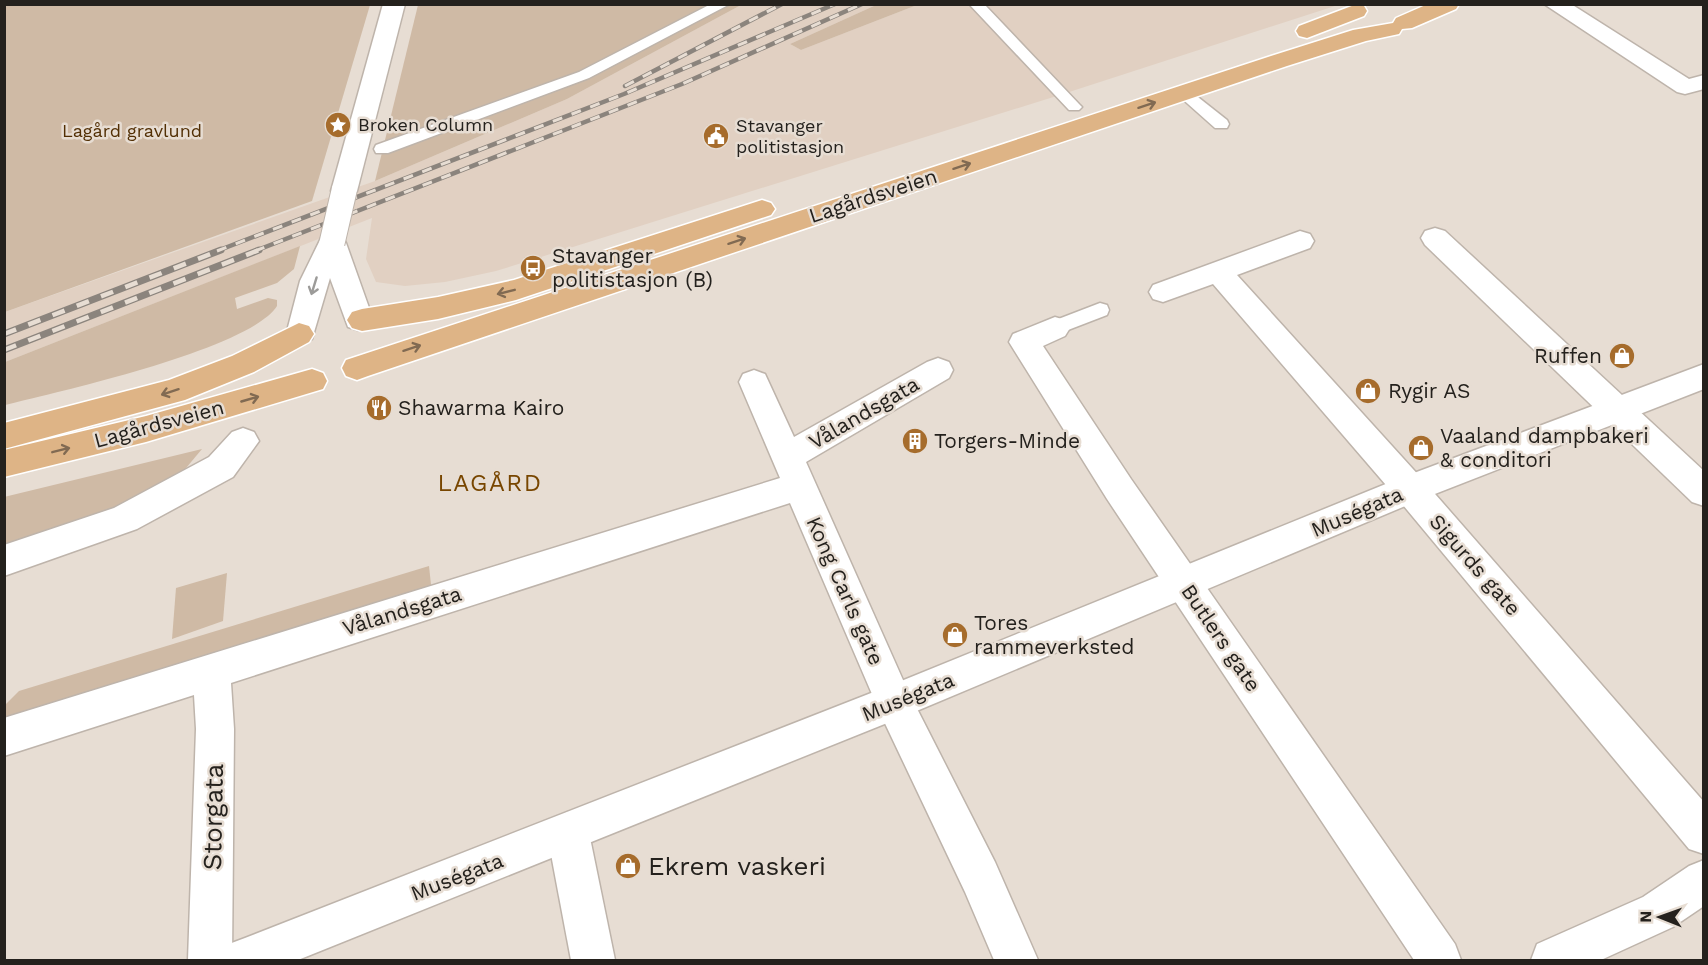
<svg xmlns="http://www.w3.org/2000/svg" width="1708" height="965" viewBox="0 0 1708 965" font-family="'Work Sans',sans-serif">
	<rect width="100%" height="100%" fill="#e7ddd3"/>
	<!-- built -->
	<path fill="#e1d0c2" d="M741,5H876L790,44L801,50L917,5H1338L1063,94L496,271L445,282L405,286L376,282L366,259L372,218L5,362V312L375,181L567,99Z"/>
	<!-- green -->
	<g fill="#cfbaa5">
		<path d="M5,4L370,5L312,201L5,312Z"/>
		<path d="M418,5H741L567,99L375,181Z"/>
		<path d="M876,5H917L801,50L790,44Z"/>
		<path d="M300,246L294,269L277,283L235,298L237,309L268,298L277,300V306C250,349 58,392 5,405V362Z"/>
		<path d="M202,449L181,474L119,512L5,548L4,497Z"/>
		<path d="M429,566L432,594L5,725L4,706L19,691Z"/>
		<path d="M227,573L223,621L172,639L176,588Z"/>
	</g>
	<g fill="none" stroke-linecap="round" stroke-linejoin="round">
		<!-- service casing -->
		<g stroke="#beb4ab" stroke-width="3">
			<g id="service">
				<path d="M711,4H730L589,78L388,153H376L374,149L376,145L579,72Z"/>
				<path d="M969,4H984L1079,104L1082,107L1079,110H1069Z"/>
				<path d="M1184,88L1189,90L1227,120L1229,124L1227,128H1215L1179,96L1176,93Z"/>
				<path d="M1100,303L1107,305L1109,310L1107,315L1055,335L1048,333L1046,328L1048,323Z"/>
			</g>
		</g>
		<!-- minor casing -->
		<g stroke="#beb4ab" stroke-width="3">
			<g id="minor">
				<path d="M1544,4H1571L1689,79L1704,75V89L1685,94L1677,92Z"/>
				<path d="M1435,228L1445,231L1704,471V506L1692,502L1425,245L1421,238L1425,231Z"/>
				<path d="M1300,231L1310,234L1314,241L1310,248L1237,275L1422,479L1704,802V854L1689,849L1398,499L1213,284L1163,302L1153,299L1149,292L1153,285Z"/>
				<path d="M1055,317L1065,320L1070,328L1065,336L1043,346L1131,479L1455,944L1461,960H1414L1107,499L1009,342L1013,334Z"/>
				<path d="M938,358L949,362L953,370L949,378L806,462L907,689L995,862L1038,960H994L965,892L881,715L790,503L231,683L234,729L232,960H188L196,729L194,695L4,756V718L780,478L739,382L743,374L754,370L765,374L794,437L927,362Z"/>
				<path d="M243,428L254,432L259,441L233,477L137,529L4,576V545L114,508L209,457L232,432Z"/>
				<path d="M568,812L582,819L589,833L615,960H571L547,833L554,819Z"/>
				<path d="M1704,860V906L1673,927L1601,960H1531L1537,944L1643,897L1689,866Z"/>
			</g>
		</g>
		<!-- tertiary casing -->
		<g stroke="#beb4ab" stroke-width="3">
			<g id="tertiary">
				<path d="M383,4H405L357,191L353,197L344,200L335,197L331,191Z"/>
				<path d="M332,233L342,236L346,243L373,319L368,327L358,330L348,327L330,278L312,339L302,342L292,339L287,331L300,281L322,236Z"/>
				<path d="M1704,364V389L1422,499L907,715L298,960H223L229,944L245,938L889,686L1398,479Z"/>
			</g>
		</g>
		<!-- primary casing -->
		<g stroke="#fff" stroke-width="3">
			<g id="primary">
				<path d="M1357,4L1364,6L1367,11L1364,16L1307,38L1299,36L1296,31L1299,26Z"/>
				<path d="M1428,4H1459L1456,9L1412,28L1402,29L1399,34L1366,41L1287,66L368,376L357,380L346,376L342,368L346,360L1271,56L1353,30L1393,23L1396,18Z"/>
				<path d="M762,200L771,203L775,209L771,215L516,300L438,319L362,331L352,328L347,320L352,312L362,309L438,297L514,280Z"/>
				<path d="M299,323L309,326L314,334L309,342L254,372L185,400L4,449V423L169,380L232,356Z"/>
				<path d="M312,369L323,373L327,381L323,389L146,442L4,477V450L146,416Z"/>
			</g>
		</g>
		<!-- service -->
		<use href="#service" fill="#fff" fill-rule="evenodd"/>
		<!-- minor -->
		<use href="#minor" fill="#fff" fill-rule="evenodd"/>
		<!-- tertiary -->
		<use href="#tertiary" fill="#fff" fill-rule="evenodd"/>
		<!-- primary -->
		<use href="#primary" fill="#deb486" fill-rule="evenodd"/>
		<!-- rail-far1 casing -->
		<g stroke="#8b847d" stroke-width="4.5">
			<g id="rail-far1">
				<path d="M625,86L782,4"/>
				<path d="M217,251L624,94L835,4"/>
				<path d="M255,251L682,84L862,4"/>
			</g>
		</g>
		<!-- rail casing -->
		<g stroke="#8b847d" stroke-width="7">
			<g id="rail">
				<path d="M4,334L221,250"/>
				<path d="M4,350L259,250"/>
			</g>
		</g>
		<!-- rail-far1 -->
		<use href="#rail-far1" stroke="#e7ddd3" stroke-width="3" stroke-dasharray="10" stroke-linecap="butt"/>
		<!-- rail -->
		<use href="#rail" stroke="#e7ddd3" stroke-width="4.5" stroke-dasharray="13" stroke-linecap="butt"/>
		<!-- tertiary-bridge casing -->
		<g stroke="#beb4ab" stroke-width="27" stroke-linecap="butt">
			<path id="tertiary-bridge" d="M332,243L344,191"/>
		</g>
		<!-- tertiary-bridge -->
		<use href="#tertiary-bridge" stroke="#fff" stroke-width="25"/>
	</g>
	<!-- one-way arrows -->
	<defs><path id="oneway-shaft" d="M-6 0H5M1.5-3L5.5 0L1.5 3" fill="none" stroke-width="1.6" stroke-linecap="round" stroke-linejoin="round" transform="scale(1.5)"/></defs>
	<g stroke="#816a52">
		<use href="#oneway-shaft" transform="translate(1147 105) rotate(-18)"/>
		<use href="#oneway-shaft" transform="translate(962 166) rotate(-18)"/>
		<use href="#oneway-shaft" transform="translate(737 241) rotate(-18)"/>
		<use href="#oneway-shaft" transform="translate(506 292) rotate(166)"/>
		<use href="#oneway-shaft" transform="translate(412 348) rotate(-18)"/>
		<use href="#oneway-shaft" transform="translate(170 392) rotate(162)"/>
		<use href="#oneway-shaft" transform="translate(250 399) rotate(-16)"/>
		<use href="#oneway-shaft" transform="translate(61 450) rotate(-14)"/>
	</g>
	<use stroke="#9c9b99" href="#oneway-shaft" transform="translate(314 286) rotate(107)"/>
	<!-- icons -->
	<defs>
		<g id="sight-disc" transform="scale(1.35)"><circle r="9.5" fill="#a66c2c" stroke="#e7ddd3"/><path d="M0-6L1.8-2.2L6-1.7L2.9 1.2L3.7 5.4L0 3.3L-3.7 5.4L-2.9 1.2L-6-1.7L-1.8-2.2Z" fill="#fff"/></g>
		<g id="civic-disc" transform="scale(1.35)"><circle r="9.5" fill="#a66c2c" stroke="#e7ddd3"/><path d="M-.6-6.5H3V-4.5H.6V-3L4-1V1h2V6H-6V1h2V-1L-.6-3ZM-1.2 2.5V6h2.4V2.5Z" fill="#fff"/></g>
		<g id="bus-disc" transform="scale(1.35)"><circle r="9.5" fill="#a66c2c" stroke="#e7ddd3"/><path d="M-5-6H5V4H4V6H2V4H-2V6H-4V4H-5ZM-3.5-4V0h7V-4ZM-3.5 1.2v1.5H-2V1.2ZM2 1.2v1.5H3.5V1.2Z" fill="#fff"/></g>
		<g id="shop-disc" transform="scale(1.35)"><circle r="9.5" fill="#a66c2c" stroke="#e7ddd3"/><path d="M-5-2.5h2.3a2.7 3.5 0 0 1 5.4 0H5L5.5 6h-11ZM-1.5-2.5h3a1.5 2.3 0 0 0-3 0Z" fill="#fff"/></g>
		<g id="restaurant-disc" transform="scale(1.35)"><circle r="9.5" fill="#a66c2c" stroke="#e7ddd3"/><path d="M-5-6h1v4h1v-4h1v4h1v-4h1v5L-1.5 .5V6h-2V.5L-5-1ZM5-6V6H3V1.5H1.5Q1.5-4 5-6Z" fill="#fff"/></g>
		<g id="building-disc" transform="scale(1.35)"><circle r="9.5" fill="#a66c2c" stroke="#e7ddd3"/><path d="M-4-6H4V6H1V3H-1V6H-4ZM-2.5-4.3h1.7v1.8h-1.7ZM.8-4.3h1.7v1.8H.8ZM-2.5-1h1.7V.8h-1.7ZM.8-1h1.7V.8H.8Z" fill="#fff"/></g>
	</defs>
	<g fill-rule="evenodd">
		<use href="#sight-disc" x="338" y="125"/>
		<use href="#civic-disc" x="716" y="136"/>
		<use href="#bus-disc" x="533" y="268"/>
		<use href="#shop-disc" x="1622" y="356"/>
		<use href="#shop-disc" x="1368" y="391"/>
		<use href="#restaurant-disc" x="379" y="408"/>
		<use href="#building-disc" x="915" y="441"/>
		<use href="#shop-disc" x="1421" y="448"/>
		<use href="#shop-disc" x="955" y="635"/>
		<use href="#shop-disc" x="628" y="866"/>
	</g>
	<g text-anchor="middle" stroke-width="5" stroke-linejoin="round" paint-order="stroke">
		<!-- far-poi labels -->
		<g font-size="18" fill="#24211d" stroke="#e7ddd3" text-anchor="start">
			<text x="358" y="131">Broken Column</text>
			<text x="736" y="132">Stavanger<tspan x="736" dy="21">politistasjon</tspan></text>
		</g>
		<!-- far-park labels -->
		<g font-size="18" fill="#522f04" stroke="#e7ddd3">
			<text x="132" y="137">Lagård gravlund</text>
		</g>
		<!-- street labels -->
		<g font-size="21" fill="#24211d" stroke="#e7ddd3">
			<text transform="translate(873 196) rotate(-18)" y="7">Lagårdsveien</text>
			<text transform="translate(864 413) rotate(-30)" y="7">Vålandsgata</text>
			<text transform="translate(159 424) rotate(-15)" y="7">Lagårdsveien</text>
			<text transform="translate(1357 512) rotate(-23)" y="7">Muségata</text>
			<text transform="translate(1475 565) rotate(49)" y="7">Sigurds gate</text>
			<text transform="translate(845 591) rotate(66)" y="7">Kong Carls gate</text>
			<text transform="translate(402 611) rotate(-17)" y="7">Vålandsgata</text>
			<text transform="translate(1221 638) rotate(56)" y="7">Butlers gate</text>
			<text transform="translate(908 697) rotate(-22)" y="7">Muségata</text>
			<text transform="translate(457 877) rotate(-21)" y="7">Muségata</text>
		</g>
		<!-- poi labels -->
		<g font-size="21" fill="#24211d" stroke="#e7ddd3" text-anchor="start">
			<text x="552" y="263">Stavanger<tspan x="552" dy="24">politistasjon (B)</tspan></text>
			<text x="1602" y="363" text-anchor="end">Ruffen</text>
			<text x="1388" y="398">Rygir AS</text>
			<text x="398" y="415">Shawarma Kairo</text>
			<text x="1440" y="443">Vaaland dampbakeri<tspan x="1440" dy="24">&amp; conditori</tspan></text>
			<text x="934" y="448">Torgers-Minde</text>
			<text x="974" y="630">Tores<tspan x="974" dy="24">rammeverksted</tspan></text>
		</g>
		<!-- quarter labels -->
		<g font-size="24" letter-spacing="1.5" fill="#784600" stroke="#e7ddd3">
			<text x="490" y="491">LAGÅRD</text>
		</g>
		<!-- near-street labels -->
		<g font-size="26" fill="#24211d" stroke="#e7ddd3">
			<text transform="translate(213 817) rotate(-89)" y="9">Storgata</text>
		</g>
		<!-- near-poi labels -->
		<g font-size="26" fill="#24211d" stroke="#e7ddd3" text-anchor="start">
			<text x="648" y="875">Ekrem vaskeri</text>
		</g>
	</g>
	<!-- border -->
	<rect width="1708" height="965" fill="none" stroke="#24211d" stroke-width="12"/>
	<!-- north arrow -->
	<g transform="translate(1660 917) rotate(271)" stroke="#e7ddd3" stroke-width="4.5" paint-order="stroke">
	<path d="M0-4.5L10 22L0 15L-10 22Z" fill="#24211d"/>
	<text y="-9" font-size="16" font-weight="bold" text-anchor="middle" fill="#24211d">N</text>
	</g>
</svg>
